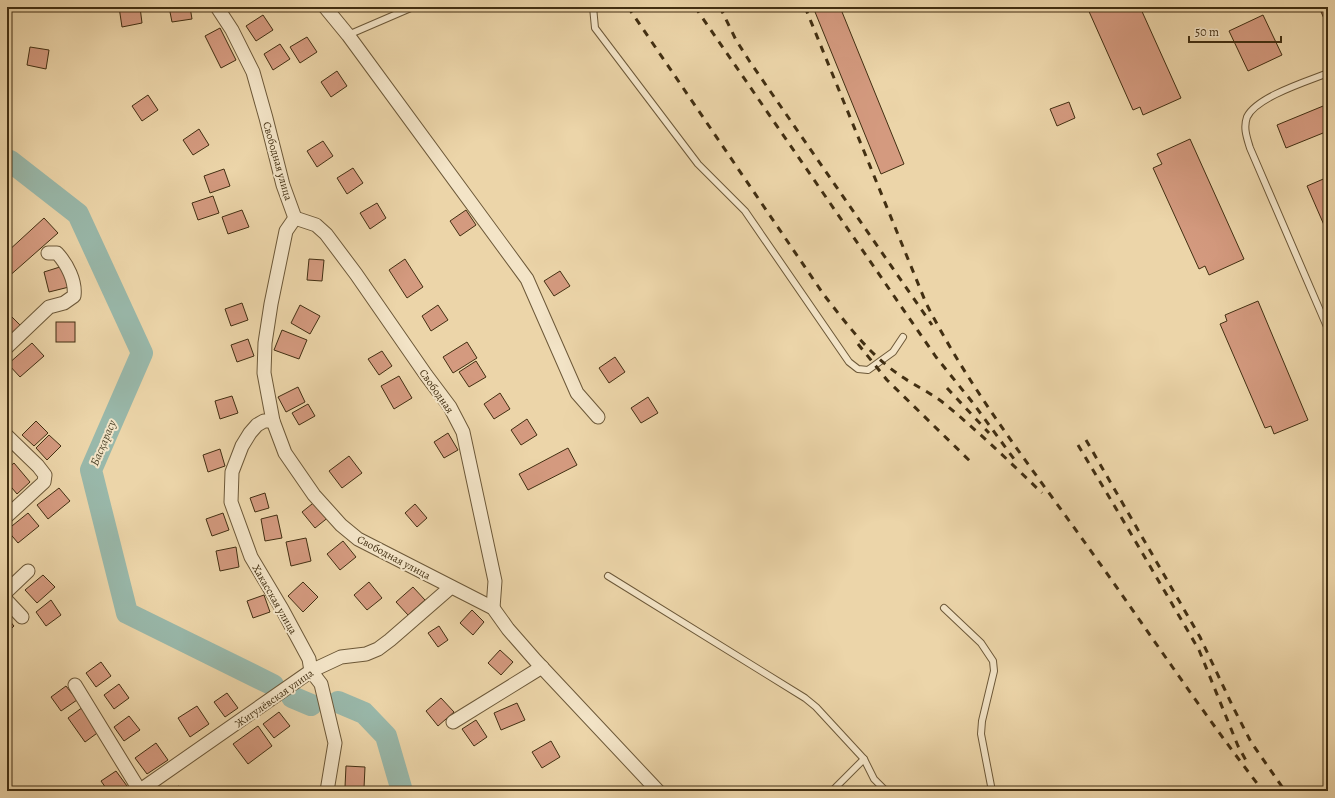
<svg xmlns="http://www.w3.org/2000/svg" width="1335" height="798" viewBox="0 0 1335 798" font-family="Alegreya,serif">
	<rect width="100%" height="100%" fill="#ecd5a9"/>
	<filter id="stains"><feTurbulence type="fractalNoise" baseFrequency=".005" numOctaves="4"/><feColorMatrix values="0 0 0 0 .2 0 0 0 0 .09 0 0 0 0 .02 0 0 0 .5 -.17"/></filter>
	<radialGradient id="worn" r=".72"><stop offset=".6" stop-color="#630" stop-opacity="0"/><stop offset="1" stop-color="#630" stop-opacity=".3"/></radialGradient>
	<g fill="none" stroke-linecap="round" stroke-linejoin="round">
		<!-- river -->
		<g stroke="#99b8aa" stroke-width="22">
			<path d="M7,161H10L78,214L142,353L91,470L127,613L273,685"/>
			<path d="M292,697L311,705"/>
			<path d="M338,702L364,713L386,736L402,791"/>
		</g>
	</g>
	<!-- building -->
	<g fill="#d49a7f" stroke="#422f12">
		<path d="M119,7H140L142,23L122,27Z"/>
		<path d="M169,7H190L192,19L172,22Z"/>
		<path d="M813,7H840L904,164L881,174Z"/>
		<path d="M1087,7H1140L1181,98L1143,115L1140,107L1133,110Z"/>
		<path d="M1319,7H1328V28Z"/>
		<path d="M263,15L273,30L256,41L246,26Z"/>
		<path d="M1263,15L1282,55L1248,71L1229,31Z"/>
		<path d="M220,28L236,60L221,68L205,36Z"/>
		<path d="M307,37L317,52L300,63L290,47Z"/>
		<path d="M280,44L290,59L273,70L264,54Z"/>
		<path d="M30,47L49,50L46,69L27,65Z"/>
		<path d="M337,71L347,86L331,97L321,82Z"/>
		<path d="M148,95L158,110L142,121L132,106Z"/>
		<path d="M1069,102L1075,118L1057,126L1050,109Z"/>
		<path d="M1328,104V131L1286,148L1277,125Z"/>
		<path d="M199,129L209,145L193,155L183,140Z"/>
		<path d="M1190,139L1244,259L1209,275L1205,266L1199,269L1153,168L1162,164L1157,154Z"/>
		<path d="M323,141L333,156L317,167L307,151Z"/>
		<path d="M353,168L363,183L347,194L337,178Z"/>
		<path d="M224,169L230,186L210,193L204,176Z"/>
		<path d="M1328,177V223L1324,225L1307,186Z"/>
		<path d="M213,196L219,213L198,220L192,203Z"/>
		<path d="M377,203L386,218L370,229L360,213Z"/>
		<path d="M242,210L249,227L228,234L222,217Z"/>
		<path d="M466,210L476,225L460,236L450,221Z"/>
		<path d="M44,218L58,233L7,278V252Z"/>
		<path d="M309,259L324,260L322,281L307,280Z"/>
		<path d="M405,259L423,287L407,298L389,270Z"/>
		<path d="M63,266L69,287L49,292L44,272Z"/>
		<path d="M560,271L570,286L554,296L544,281Z"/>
		<path d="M1258,301L1308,420L1274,434L1271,426L1265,428L1220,324L1227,321L1225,315Z"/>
		<path d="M242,303L248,320L231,326L225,309Z"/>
		<path d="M300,305L320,316L310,334L291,323Z"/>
		<path d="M438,305L448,320L431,331L422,316Z"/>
		<path d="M7,312L20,325L7,338Z"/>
		<rect x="56" y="322" width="19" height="20"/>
		<path d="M282,330L307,340L299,359L274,350Z"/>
		<path d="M248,339L254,356L237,362L231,345Z"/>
		<path d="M467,342L477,358L453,373L443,357Z"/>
		<path d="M32,343L44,356L20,377L8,364Z"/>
		<path d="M382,351L392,366L379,375L368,359Z"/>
		<path d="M615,357L625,372L609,383L599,368Z"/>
		<path d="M476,361L486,377L469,387L459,372Z"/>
		<path d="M399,376L412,398L394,409L381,386Z"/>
		<path d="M298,387L305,402L286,412L278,397Z"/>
		<path d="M500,393L510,409L494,419L484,404Z"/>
		<path d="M232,396L238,413L220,419L215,401Z"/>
		<path d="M648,397L658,413L641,423L631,408Z"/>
		<path d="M308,404L315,416L299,425L292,413Z"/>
		<path d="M527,419L537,435L521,445L511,430Z"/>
		<path d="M36,421L48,433L34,446L22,435Z"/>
		<path d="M448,433L458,450L444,458L434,442Z"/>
		<path d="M49,435L61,446L47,460L36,448Z"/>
		<path d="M568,448L577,465L528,490L519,474Z"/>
		<path d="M220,449L225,466L208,472L203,455Z"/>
		<path d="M349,456L362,473L342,488L329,471Z"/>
		<path d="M14,463L30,482L17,494L7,482V469Z"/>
		<path d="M59,488L70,501L48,519L37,505Z"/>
		<path d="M265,493L269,508L255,512L250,498Z"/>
		<path d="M317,500L330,516L315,528L302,512Z"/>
		<path d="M415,504L427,518L417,527L405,513Z"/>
		<path d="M28,513L39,526L18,543L7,530Z"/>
		<path d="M223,513L229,530L212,536L206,519Z"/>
		<path d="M277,515L282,538L265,541L261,519Z"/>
		<path d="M306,538L311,561L291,566L286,542Z"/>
		<path d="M343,541L356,557L340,570L327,554Z"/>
		<path d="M236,547L239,567L220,571L216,551Z"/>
		<path d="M43,575L55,587L37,603L25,590Z"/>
		<path d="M303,582L318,597L303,612L288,596Z"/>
		<path d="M369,582L382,598L367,610L354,595Z"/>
		<path d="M413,587L425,600L408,615L396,602Z"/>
		<path d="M264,595L270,612L253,618L247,601Z"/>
		<path d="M51,600L61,615L46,626L36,612Z"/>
		<path d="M472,610L484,622L473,635L460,623Z"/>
		<path d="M7,618L14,626L7,633Z"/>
		<path d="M439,626L448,640L438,647L428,633Z"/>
		<path d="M500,650L513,662L501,675L488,663Z"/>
		<path d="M101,662L111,676L96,687L86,673Z"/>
		<path d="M119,684L129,698L114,709L104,695Z"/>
		<path d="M66,686L77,700L61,711L51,697Z"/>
		<path d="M227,693L238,708L225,717L214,702Z"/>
		<path d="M441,698L454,712L438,726L426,711Z"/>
		<path d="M517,703L525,720L501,730L494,713Z"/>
		<path d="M197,706L209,724L190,737L178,718Z"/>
		<path d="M83,707L100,731L85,742L68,718Z"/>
		<path d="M279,712L290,726L274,738L263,724Z"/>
		<path d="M129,716L140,730L124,741L114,727Z"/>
		<path d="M476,720L487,737L474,746L462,729Z"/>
		<path d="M258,726L272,746L248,764L233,744Z"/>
		<path d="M551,741L560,757L542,768L532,752Z"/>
		<path d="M156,743L168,760L147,774L135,758Z"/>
		<path d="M346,766L365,767L364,788L345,787Z"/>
		<path d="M116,771L127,786L119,791H108L101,781Z"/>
		<path d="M179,786L182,791H171Z"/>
	</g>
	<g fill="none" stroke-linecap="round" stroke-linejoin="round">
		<!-- service casing -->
		<g stroke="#6c5838" stroke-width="8">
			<g id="service">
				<path d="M593,7L595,28L698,164L745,211L849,362L858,369L868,370L893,352L903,337"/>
				<path d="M348,35L413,7"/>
				<path d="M1328,73C1308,81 1256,97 1247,117C1243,128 1247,138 1250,148L1328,329"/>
				<path d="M608,576L805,698L816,707L864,759L874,779L886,791"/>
				<path d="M944,608L981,643L993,661L994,671L982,721L981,734L992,791"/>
				<path d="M832,791L864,759"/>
			</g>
		</g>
		<!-- minor casing -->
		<g stroke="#6c5838" stroke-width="15">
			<g id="minor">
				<path d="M217,7L232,30L253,72L266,118L283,185L295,218"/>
				<path d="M325,7L348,35L527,279L577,393L598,417"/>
				<path d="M295,218L286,231L271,304L265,343L264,373L273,421L285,453L314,495L341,525L358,539L493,608L508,629L536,661L658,791"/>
				<path d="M295,218L316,225L326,234L356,274L426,375L450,407L463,432L495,581L493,608"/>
				<path d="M7,347L49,307L64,303L74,296C76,281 67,264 57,253H48"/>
				<path d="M273,421H264L257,425L250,433L242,446L232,472L231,502L251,557L282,609L309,659L311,671L321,684L335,743L327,791"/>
				<path d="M7,436L38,466L45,475L44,482L7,516"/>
				<path d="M7,591L28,571"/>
				<path d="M7,601L22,617"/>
				<path d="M75,685L140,791"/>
				<path d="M453,722L542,667"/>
				<path d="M139,791L311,671L341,657L366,654L378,649L390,640L451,587"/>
			</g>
		</g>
		<!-- service -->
		<use href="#service" stroke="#f3e4c7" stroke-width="6"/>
		<!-- minor -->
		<use href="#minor" stroke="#f3e4c7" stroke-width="13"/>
		<!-- rail -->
		<g stroke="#422f12" stroke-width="3" stroke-dasharray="7 7" stroke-linecap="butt">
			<path d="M628,7L824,295C846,323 868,353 898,374C913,385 932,393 946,405C980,433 1011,463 1042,493"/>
			<path d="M695,7L936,357L973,403L1014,459"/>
			<path d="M720,7L736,40L750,62L932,325"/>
			<path d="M805,7L926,303C969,388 1028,463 1083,540C1143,623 1200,710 1263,791"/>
			<path d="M858,344L887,380L974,465"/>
			<path d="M947,388L989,433"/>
			<path d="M1086,440L1200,637L1233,707L1251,742L1285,791"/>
			<path d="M1078,445L1130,532L1199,650L1238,746L1248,764"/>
		</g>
	</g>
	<g text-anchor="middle" stroke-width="4" stroke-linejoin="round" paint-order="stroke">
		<!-- street labels -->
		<g font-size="11" fill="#422f12" stroke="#f3e4c7">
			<text transform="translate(278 161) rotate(74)" y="4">Свободная улица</text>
			<text transform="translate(437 391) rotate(55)" y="4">Свободная</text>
			<text transform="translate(394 557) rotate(28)" y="4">Свободная улица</text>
			<text transform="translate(275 599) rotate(60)" y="4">Хакасская улица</text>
			<text transform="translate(274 698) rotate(-35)" y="4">Жигулёвская улица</text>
		</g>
		<!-- water labels -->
		<g font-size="12" font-style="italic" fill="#534a30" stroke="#f3e4c7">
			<text transform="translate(103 443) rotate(-67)" y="4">Басқарасу</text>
		</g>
	</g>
	<!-- margin -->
	<rect width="1335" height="798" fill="none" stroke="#ecd5a9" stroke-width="24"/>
	<rect x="8" y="8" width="1319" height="782" fill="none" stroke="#422f12" stroke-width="2"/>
	<rect x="12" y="12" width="1311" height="774" fill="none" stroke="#422f12"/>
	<!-- scale -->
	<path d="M1189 36v6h92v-6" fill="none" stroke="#422f12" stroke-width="2"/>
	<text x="1195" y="36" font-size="12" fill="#422f12" stroke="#f3e4c7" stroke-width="3" paint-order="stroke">50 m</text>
	<rect width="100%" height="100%" filter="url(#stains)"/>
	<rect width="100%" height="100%" fill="url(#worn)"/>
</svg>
